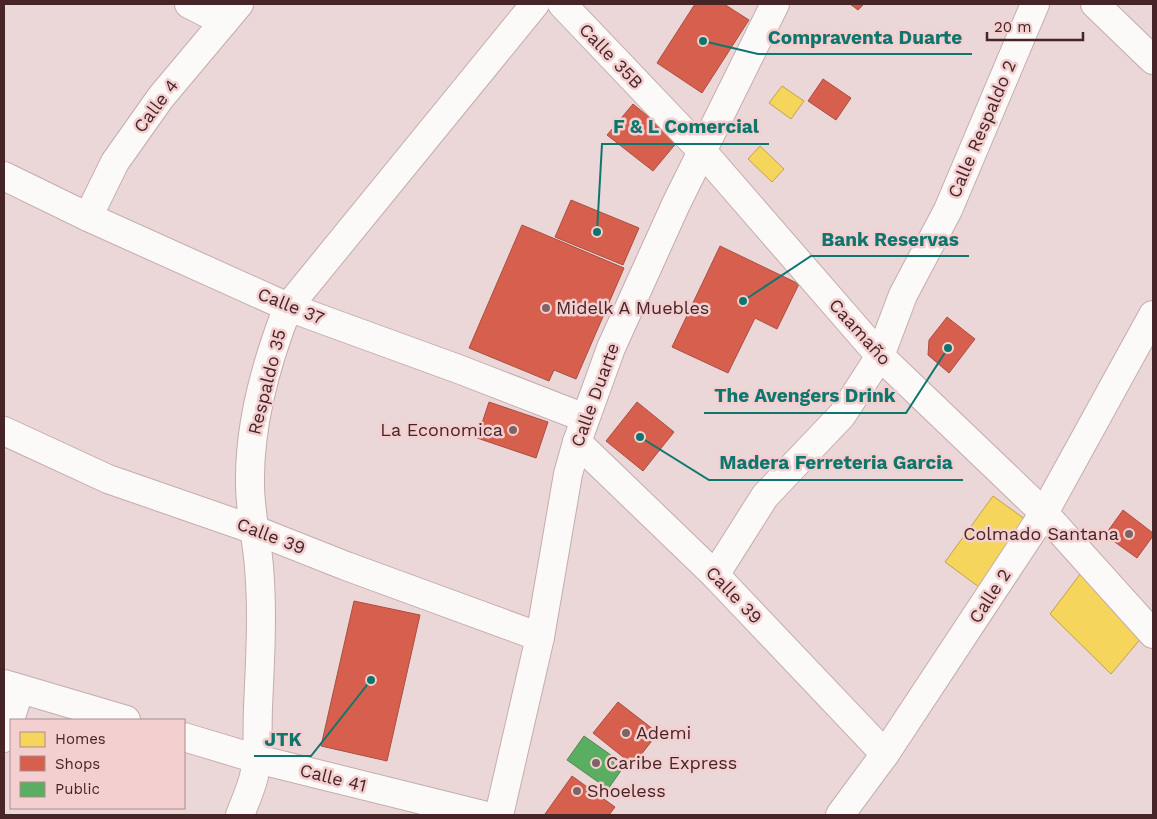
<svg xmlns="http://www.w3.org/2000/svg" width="1157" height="819" viewBox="0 0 1157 819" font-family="'Work Sans',sans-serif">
	<rect width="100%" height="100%" fill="#ebd7d8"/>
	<!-- homes -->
	<g fill="#f6d55c" stroke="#c2a04c">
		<path d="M782,86L804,101L791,119L769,103Z"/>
		<path d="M760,146L784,169L772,182L748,159Z"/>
		<path d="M993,496L1040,530L979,587L945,562Z"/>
		<path d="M1081,573L1143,636L1111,674L1050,614Z"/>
	</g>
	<!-- shops -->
	<g fill="#d6604d" stroke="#ab4e42">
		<path d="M695,4H724L749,20L702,93L657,63Z"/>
		<path d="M850,4H864L858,10Z"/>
		<path d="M823,79L851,98L836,120L808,101Z"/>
		<path d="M633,104L678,141L653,171L607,135Z"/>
		<path d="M571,200L639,228L623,265L555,237Z"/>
		<path d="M522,225L624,268L576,379L554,370L549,381L469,348Z"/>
		<path d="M720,246L799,284L777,329L755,318L728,373L672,347Z"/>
		<path d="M947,317L975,339L949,373L928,355L929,340Z"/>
		<path d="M489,402L548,422L536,458L477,438Z"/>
		<path d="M637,402L674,432L643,471L606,441Z"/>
		<path d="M1123,510L1153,533V536L1137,558L1105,535Z"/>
		<path d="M354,601L420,615L387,761L321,746Z"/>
		<path d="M618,702L658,733L633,765L593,733Z"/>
		<path d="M572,776L615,807L609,815H547L545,814Z"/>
	</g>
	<!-- public -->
	<path fill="#5aae61" stroke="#548550" d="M584,736L625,765L608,789L567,760Z"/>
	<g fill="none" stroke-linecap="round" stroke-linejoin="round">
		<!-- minor casing -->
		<g stroke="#c4acad" stroke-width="30">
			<g id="minor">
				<path d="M189,4L224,22"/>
				<path d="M562,4L702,151L880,356L1044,513L1153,634"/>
				<path d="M1095,4L1153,60"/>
				<path d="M4,176L88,217L288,307L461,370L585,418"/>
				<path d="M88,217L115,162L161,97L239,4"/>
				<path d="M4,431L108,479L255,530L346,566L540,637"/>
				<path d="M577,442L715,575L885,754"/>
				<path d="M715,575L765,496L842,415L880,356L903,295L948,210L1035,4"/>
				<path d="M4,684L126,720"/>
				<path d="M184,737L257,759L483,815"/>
				<path d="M4,738L20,689"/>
				<path d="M240,815C245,802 251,789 254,776C259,753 257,731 258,708C260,661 263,614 259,567C257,540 250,512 250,484C249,424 266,363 288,307L535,4"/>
				<path d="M499,815L540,637L568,474L577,442L611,348L676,204L775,4"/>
				<path d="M840,815L885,754L1044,513L1153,315"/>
			</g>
		</g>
		<!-- minor -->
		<use href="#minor" stroke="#fcf9f9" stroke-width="28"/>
	</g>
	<!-- markers -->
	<g fill="#806365" stroke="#f3cfd0" stroke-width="2">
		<circle cx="546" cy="308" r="5"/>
		<circle cx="513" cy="430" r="5"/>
		<circle cx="1129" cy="534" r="5"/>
		<circle cx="626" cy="733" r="5"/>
		<circle cx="596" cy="763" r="5"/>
		<circle cx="577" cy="791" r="5"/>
	</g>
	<g text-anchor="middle" stroke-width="5" stroke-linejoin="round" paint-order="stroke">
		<!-- street labels -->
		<g font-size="18" fill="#472527" stroke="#f3cfd0">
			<text transform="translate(611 56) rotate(46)" y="6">Calle 35B</text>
			<text transform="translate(156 106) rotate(-53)" y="6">Calle 4</text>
			<text transform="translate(982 129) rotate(-67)" y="6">Calle Respaldo 2</text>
			<text transform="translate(291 306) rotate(22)" y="6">Calle 37</text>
			<text transform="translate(860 332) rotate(48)" y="6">Caamaño</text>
			<text transform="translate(267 382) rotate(-76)" y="6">Respaldo 35</text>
			<text transform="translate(595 395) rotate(-70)" y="6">Calle Duarte</text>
			<text transform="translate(271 536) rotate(21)" y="6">Calle 39</text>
			<text transform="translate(734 595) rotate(46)" y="6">Calle 39</text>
			<text transform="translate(990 596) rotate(-57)" y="6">Calle 2</text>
			<text transform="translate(333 778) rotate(14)" y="6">Calle 41</text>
		</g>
		<!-- poi labels -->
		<g font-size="18" fill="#472527" stroke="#f3cfd0" text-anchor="start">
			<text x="556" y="314">Midelk A Muebles</text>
			<text x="503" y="436" text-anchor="end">La Economica</text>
			<text x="1119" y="540" text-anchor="end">Colmado Santana</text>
			<text x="636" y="739">Ademi</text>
			<text x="606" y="769">Caribe Express</text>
			<text x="587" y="797">Shoeless</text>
		</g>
	</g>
	<!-- callouts -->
	<path fill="none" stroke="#0f766e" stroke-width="2" d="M703 41L758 54H972M597 232L602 144H769M743 301L811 256H969M948 348L906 413H704M640 437L709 480H963M371 680L311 756H254"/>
	<g fill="#0f766e" stroke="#f3cfd0" stroke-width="2">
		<circle cx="703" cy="41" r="5"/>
		<circle cx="597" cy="232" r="5"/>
		<circle cx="743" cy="301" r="5"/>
		<circle cx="948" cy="348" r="5"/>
		<circle cx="640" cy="437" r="5"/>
		<circle cx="371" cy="680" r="5"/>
	</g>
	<g font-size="19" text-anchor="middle" font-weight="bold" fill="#0f766e" stroke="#f3cfd0" stroke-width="5" stroke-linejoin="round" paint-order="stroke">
		<text x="865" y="44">Compraventa Duarte</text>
		<text x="686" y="133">F &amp; L Comercial</text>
		<text x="890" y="246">Bank Reservas</text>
		<text x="805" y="402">The Avengers Drink</text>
		<text x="836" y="469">Madera Ferreteria Garcia</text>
		<text x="283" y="746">JTK</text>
	</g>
	<!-- border -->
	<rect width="1157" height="819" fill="none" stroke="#472527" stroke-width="10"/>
	<!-- legend -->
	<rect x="10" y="719" width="175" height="90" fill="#f3cfd0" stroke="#ae8b8c"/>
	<rect x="20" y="732" width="25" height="15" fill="#f6d55c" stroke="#ae8b8c"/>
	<text x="55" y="744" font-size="15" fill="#472527">Homes</text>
	<rect x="20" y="756" width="25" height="15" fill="#d6604d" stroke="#ae8b8c"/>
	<text x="55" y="769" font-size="15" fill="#472527">Shops</text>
	<rect x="20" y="782" width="25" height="15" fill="#5aae61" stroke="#ae8b8c"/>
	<text x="55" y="794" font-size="15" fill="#472527">Public</text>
	<!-- scale -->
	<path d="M987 32v8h96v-8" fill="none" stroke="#472527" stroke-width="2.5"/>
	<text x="994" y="32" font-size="15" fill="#472527" stroke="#f3cfd0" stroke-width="4" paint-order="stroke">20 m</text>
</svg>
